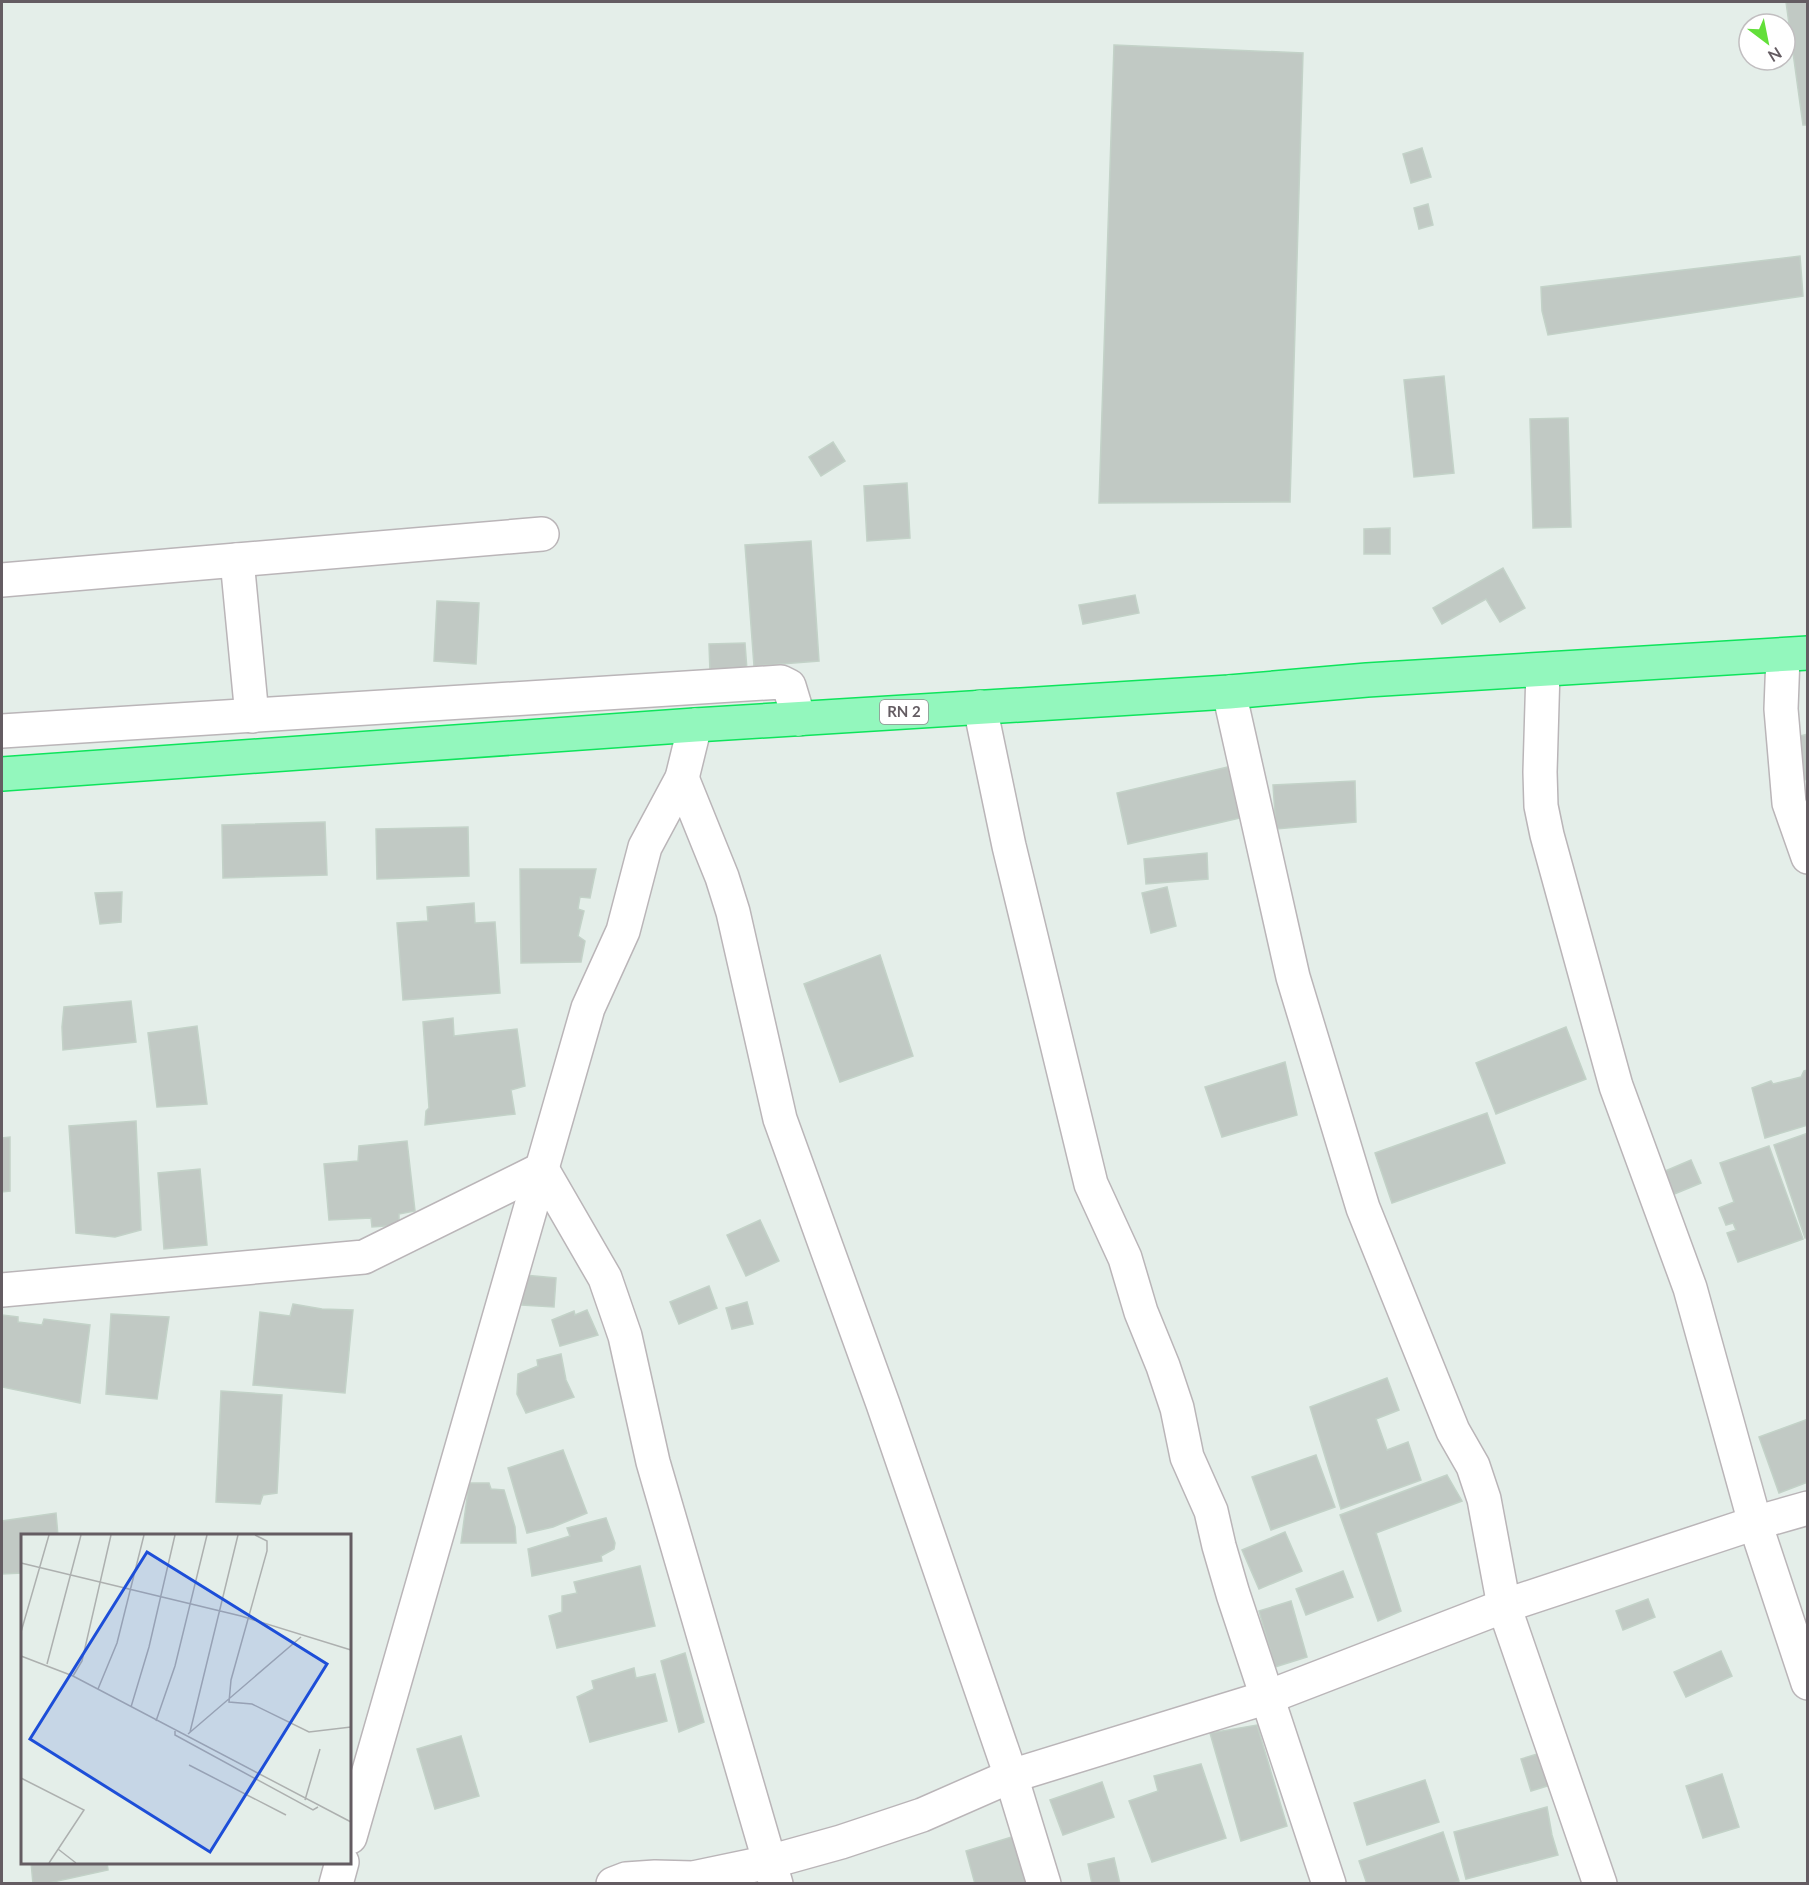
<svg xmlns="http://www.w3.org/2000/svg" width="1809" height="1885" viewBox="0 0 1809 1885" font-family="Lato,sans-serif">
	<rect width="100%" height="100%" fill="#e4eee9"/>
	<!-- building -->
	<g fill="#c1c9c4" stroke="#c3d2c8" stroke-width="1.5">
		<path d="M1786,2H1808V125H1803Z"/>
		<path d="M1114,45L1303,53L1290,502L1099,503Z"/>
		<path d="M1422,148L1431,177L1411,183L1403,154Z"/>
		<path d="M1428,204L1433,225L1419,229L1414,208Z"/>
		<path d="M1800,256L1803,296L1548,335L1542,311L1541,287Z"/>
		<path d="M1444,376L1454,473L1414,477L1404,380Z"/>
		<path d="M1568,418L1571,527L1533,528L1530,419Z"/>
		<path d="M833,442L845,461L821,476L809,457Z"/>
		<path d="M907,483L910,538L867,541L864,486Z"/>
		<path d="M1390,528V554H1364V529Z"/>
		<path d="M811,541L819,661L754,666L745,545Z"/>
		<path d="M1503,568L1525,608L1500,622L1486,599L1442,624L1433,608Z"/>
		<path d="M1135,595L1139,613L1083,624L1079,605Z"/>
		<path d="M437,601L479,603L476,664L434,661Z"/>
		<path d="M745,643L747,670L710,672L709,644Z"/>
		<path d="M1808,734V779L1804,780L1796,737Z"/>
		<path d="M1228,767L1240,818L1128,844L1117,793Z"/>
		<path d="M1355,781L1356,822L1276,829L1273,785Z"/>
		<path d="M325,822L327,875L223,878L222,825Z"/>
		<path d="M468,827L469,876L377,879L376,829Z"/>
		<path d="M1207,853L1208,879L1146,884L1144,859Z"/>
		<path d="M520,869H596L590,898L580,897L578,909L584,911L578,936L585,941L581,962L521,963Z"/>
		<path d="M1167,887L1176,926L1151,933L1142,893Z"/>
		<path d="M122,892L121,922L100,924L95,893Z"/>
		<path d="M474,903L475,923L495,922L500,993L403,1000L397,923L428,921L427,907Z"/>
		<path d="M880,955L913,1056L840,1082L804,984Z"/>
		<path d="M131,1001L136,1042L63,1050L62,1027L64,1007Z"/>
		<path d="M453,1018L454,1036L517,1029L525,1086L511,1090L515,1114L425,1125L426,1111L429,1108L423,1022Z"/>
		<path d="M197,1026L207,1104L157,1107L148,1033Z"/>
		<path d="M1566,1027L1586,1079L1496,1114L1476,1063Z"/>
		<path d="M1285,1062L1297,1115L1222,1137L1205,1087Z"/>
		<path d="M1808,1070V1125L1765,1138L1752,1088L1771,1081L1773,1084L1801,1077L1804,1071Z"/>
		<path d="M1487,1113L1505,1163L1392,1203L1375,1153Z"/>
		<path d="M136,1121L141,1230L115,1237L76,1233L69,1126Z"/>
		<path d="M1808,1133V1237L1805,1238L1774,1145Z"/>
		<path d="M10,1137V1191L2,1192V1138Z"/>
		<path d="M407,1141L415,1211L399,1214V1225L372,1227L371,1218L329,1220L324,1164L358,1161L359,1146Z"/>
		<path d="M1769,1146L1803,1239L1738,1262L1727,1233L1736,1230L1733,1223L1726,1225L1719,1208L1734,1202L1720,1163Z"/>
		<path d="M1691,1160L1701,1183L1672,1195L1663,1172Z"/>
		<path d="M200,1169L207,1245L164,1249L158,1173Z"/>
		<path d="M760,1220L779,1261L746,1276L727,1235Z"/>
		<path d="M524,1275L556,1278L554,1307L522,1305Z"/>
		<path d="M709,1286L717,1308L679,1324L670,1302Z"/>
		<path d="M747,1302L753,1324L732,1329L726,1308Z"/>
		<path d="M293,1304L322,1309L353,1310L345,1393L253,1385L260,1312L290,1316Z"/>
		<path d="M587,1310L598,1335L560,1346L552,1320L574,1311L575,1315Z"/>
		<path d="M111,1314L169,1317L157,1399L106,1394Z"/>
		<path d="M2,1315L18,1317V1322L42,1325L44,1319L90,1325L80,1403L2,1387Z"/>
		<path d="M561,1354L566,1380L574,1397L526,1413L517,1394L518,1374L538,1366L537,1360Z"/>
		<path d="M1387,1378L1399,1410L1376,1419L1387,1450L1408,1442L1421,1480L1341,1509L1310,1407Z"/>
		<path d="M221,1391L282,1395L277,1493L263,1495L260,1504L216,1502Z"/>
		<path d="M1808,1419V1482L1779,1493L1759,1437Z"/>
		<path d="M563,1450L587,1513L553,1527L527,1533L508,1468Z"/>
		<path d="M1316,1455L1335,1507L1271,1530L1252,1477Z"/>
		<path d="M1447,1475L1462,1501L1376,1533L1401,1611L1378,1621L1340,1515Z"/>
		<path d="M469,1483H489L491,1489L504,1490L515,1527L516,1543H461Z"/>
		<path d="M56,1513L58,1536H22V1573L2,1574V1521Z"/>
		<path d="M606,1518L615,1543L614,1549L601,1556L602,1561L532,1576L528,1549L570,1536L567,1528Z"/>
		<path d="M1285,1532L1302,1571L1259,1589L1242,1550Z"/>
		<path d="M640,1566L655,1626L557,1648L549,1616L562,1612V1596L577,1593L574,1582Z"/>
		<path d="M1343,1571L1353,1597L1306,1615L1296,1589Z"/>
		<path d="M1648,1599L1655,1617L1623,1630L1616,1611Z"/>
		<path d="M1291,1601L1307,1657L1275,1667L1259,1611Z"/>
		<path d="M1721,1651L1732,1676L1686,1697L1674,1672Z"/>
		<path d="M685,1653L704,1722L679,1732L661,1661Z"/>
		<path d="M634,1668L636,1678L655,1674L667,1721L590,1742L577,1697L594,1689L592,1681Z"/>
		<path d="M1257,1725L1287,1826L1241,1841L1210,1733Z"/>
		<path d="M461,1736L479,1796L435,1809L417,1749Z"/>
		<path d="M1547,1751L1557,1783L1531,1791L1521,1759Z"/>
		<path d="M1201,1764L1226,1838L1152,1862L1129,1801L1158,1791L1154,1776Z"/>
		<path d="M1722,1774L1739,1827L1703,1838L1686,1786Z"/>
		<path d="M1425,1780L1439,1822L1367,1845L1354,1803Z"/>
		<path d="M1102,1782L1114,1817L1063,1835L1050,1800Z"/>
		<path d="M1547,1807L1552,1835L1558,1855L1466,1879L1454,1832Z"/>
		<path d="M1443,1832L1459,1881L1451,1884H1367L1359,1861Z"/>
		<path d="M1015,1836L1028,1884H975L966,1851Z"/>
		<path d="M1114,1858L1120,1884H1092L1088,1864Z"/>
		<path d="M31,1862H107L108,1870L44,1884H33Z"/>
	</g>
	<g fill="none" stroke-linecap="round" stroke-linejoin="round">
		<!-- minor casing -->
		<g stroke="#bab5b8" stroke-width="36">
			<g id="minor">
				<path d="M237,560L252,716"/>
				<path d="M2,580L542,534"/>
				<path d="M1783,656L1781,709L1789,803L1808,857"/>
				<path d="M1543,670L1540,772L1541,806L1547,835L1616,1086L1690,1288L1755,1523L1808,1683"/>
				<path d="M1229,692L1293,977L1363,1208L1453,1431L1473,1466L1484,1499L1504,1606L1600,1884"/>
				<path d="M980,707L1009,846L1091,1184L1125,1258L1141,1312L1163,1366L1177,1408L1187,1457L1211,1511L1219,1546L1233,1594L1329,1884"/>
				<path d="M2,731L781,682L789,686L799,719"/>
				<path d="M682,778L722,877L733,912L780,1119L883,1404L1011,1776L1044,1884"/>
				<path d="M2,1290L364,1257L542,1169L605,1278L625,1336L653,1462L776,1884"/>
				<path d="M350,1837L588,1008L623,931L645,847L682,778L695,725"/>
				<path d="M336,1884L342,1862"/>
				<path d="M613,1884L626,1879L655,1877L693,1878L769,1862L841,1842L922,1815L1011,1776L1268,1697L1504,1606L1755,1523L1808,1508"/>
			</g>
		</g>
		<!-- highway casing -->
		<g stroke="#0ee45c" stroke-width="36">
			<path id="highway" d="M2,774L695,725L1229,692L1367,680L1808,653"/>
		</g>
		<!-- minor -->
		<use href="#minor" stroke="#fff" stroke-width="33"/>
		<!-- highway -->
		<use href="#highway" stroke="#93f7bd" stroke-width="33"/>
	</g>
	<g text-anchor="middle" stroke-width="6" stroke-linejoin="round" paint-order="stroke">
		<!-- shield labels -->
		<rect fill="#fff" stroke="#928d91" stroke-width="1.5" x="880" y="700" width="48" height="24" rx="4.5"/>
		<g font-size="15" font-weight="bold" fill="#645c62">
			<text x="904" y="717">RN 2</text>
		</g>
	</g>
	<!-- overview -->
	<g transform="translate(21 1534)">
		<rect width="330" height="330" fill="#e4eee9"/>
		<path fill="none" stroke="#adb0af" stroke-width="1.5" d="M234,1L246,7V17L210,146L208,168L231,170L288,198L330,193M0,29L220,82L330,116M0,98L28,1M0,122L52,142L330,288M26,130L60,1M52,142L61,127L90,1M77,155L96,109L123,1M110,173L128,113L154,1M135,187L154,132L186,1M154,197V201L292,276L297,273M169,198L217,1M167,200L280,103M168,231L265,281M0,244L63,276L28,329M284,266L299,215M37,315L55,329"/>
		<path fill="#1d4ed8" fill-opacity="0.15" stroke="#1d4ed8" stroke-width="3" d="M126,18L306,130L189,318L9,205Z"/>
		<rect width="330" height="330" fill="none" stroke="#645c62" stroke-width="3"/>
	</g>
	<!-- border -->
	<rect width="1809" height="1885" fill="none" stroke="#645c62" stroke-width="6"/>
	<!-- north arrow -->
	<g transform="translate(1767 42) rotate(148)"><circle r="28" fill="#ffffff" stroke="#c1bec0" stroke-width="1.5"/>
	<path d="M0-4.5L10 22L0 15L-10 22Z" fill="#62df39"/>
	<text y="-9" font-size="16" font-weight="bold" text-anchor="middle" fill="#645c62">N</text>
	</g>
</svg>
